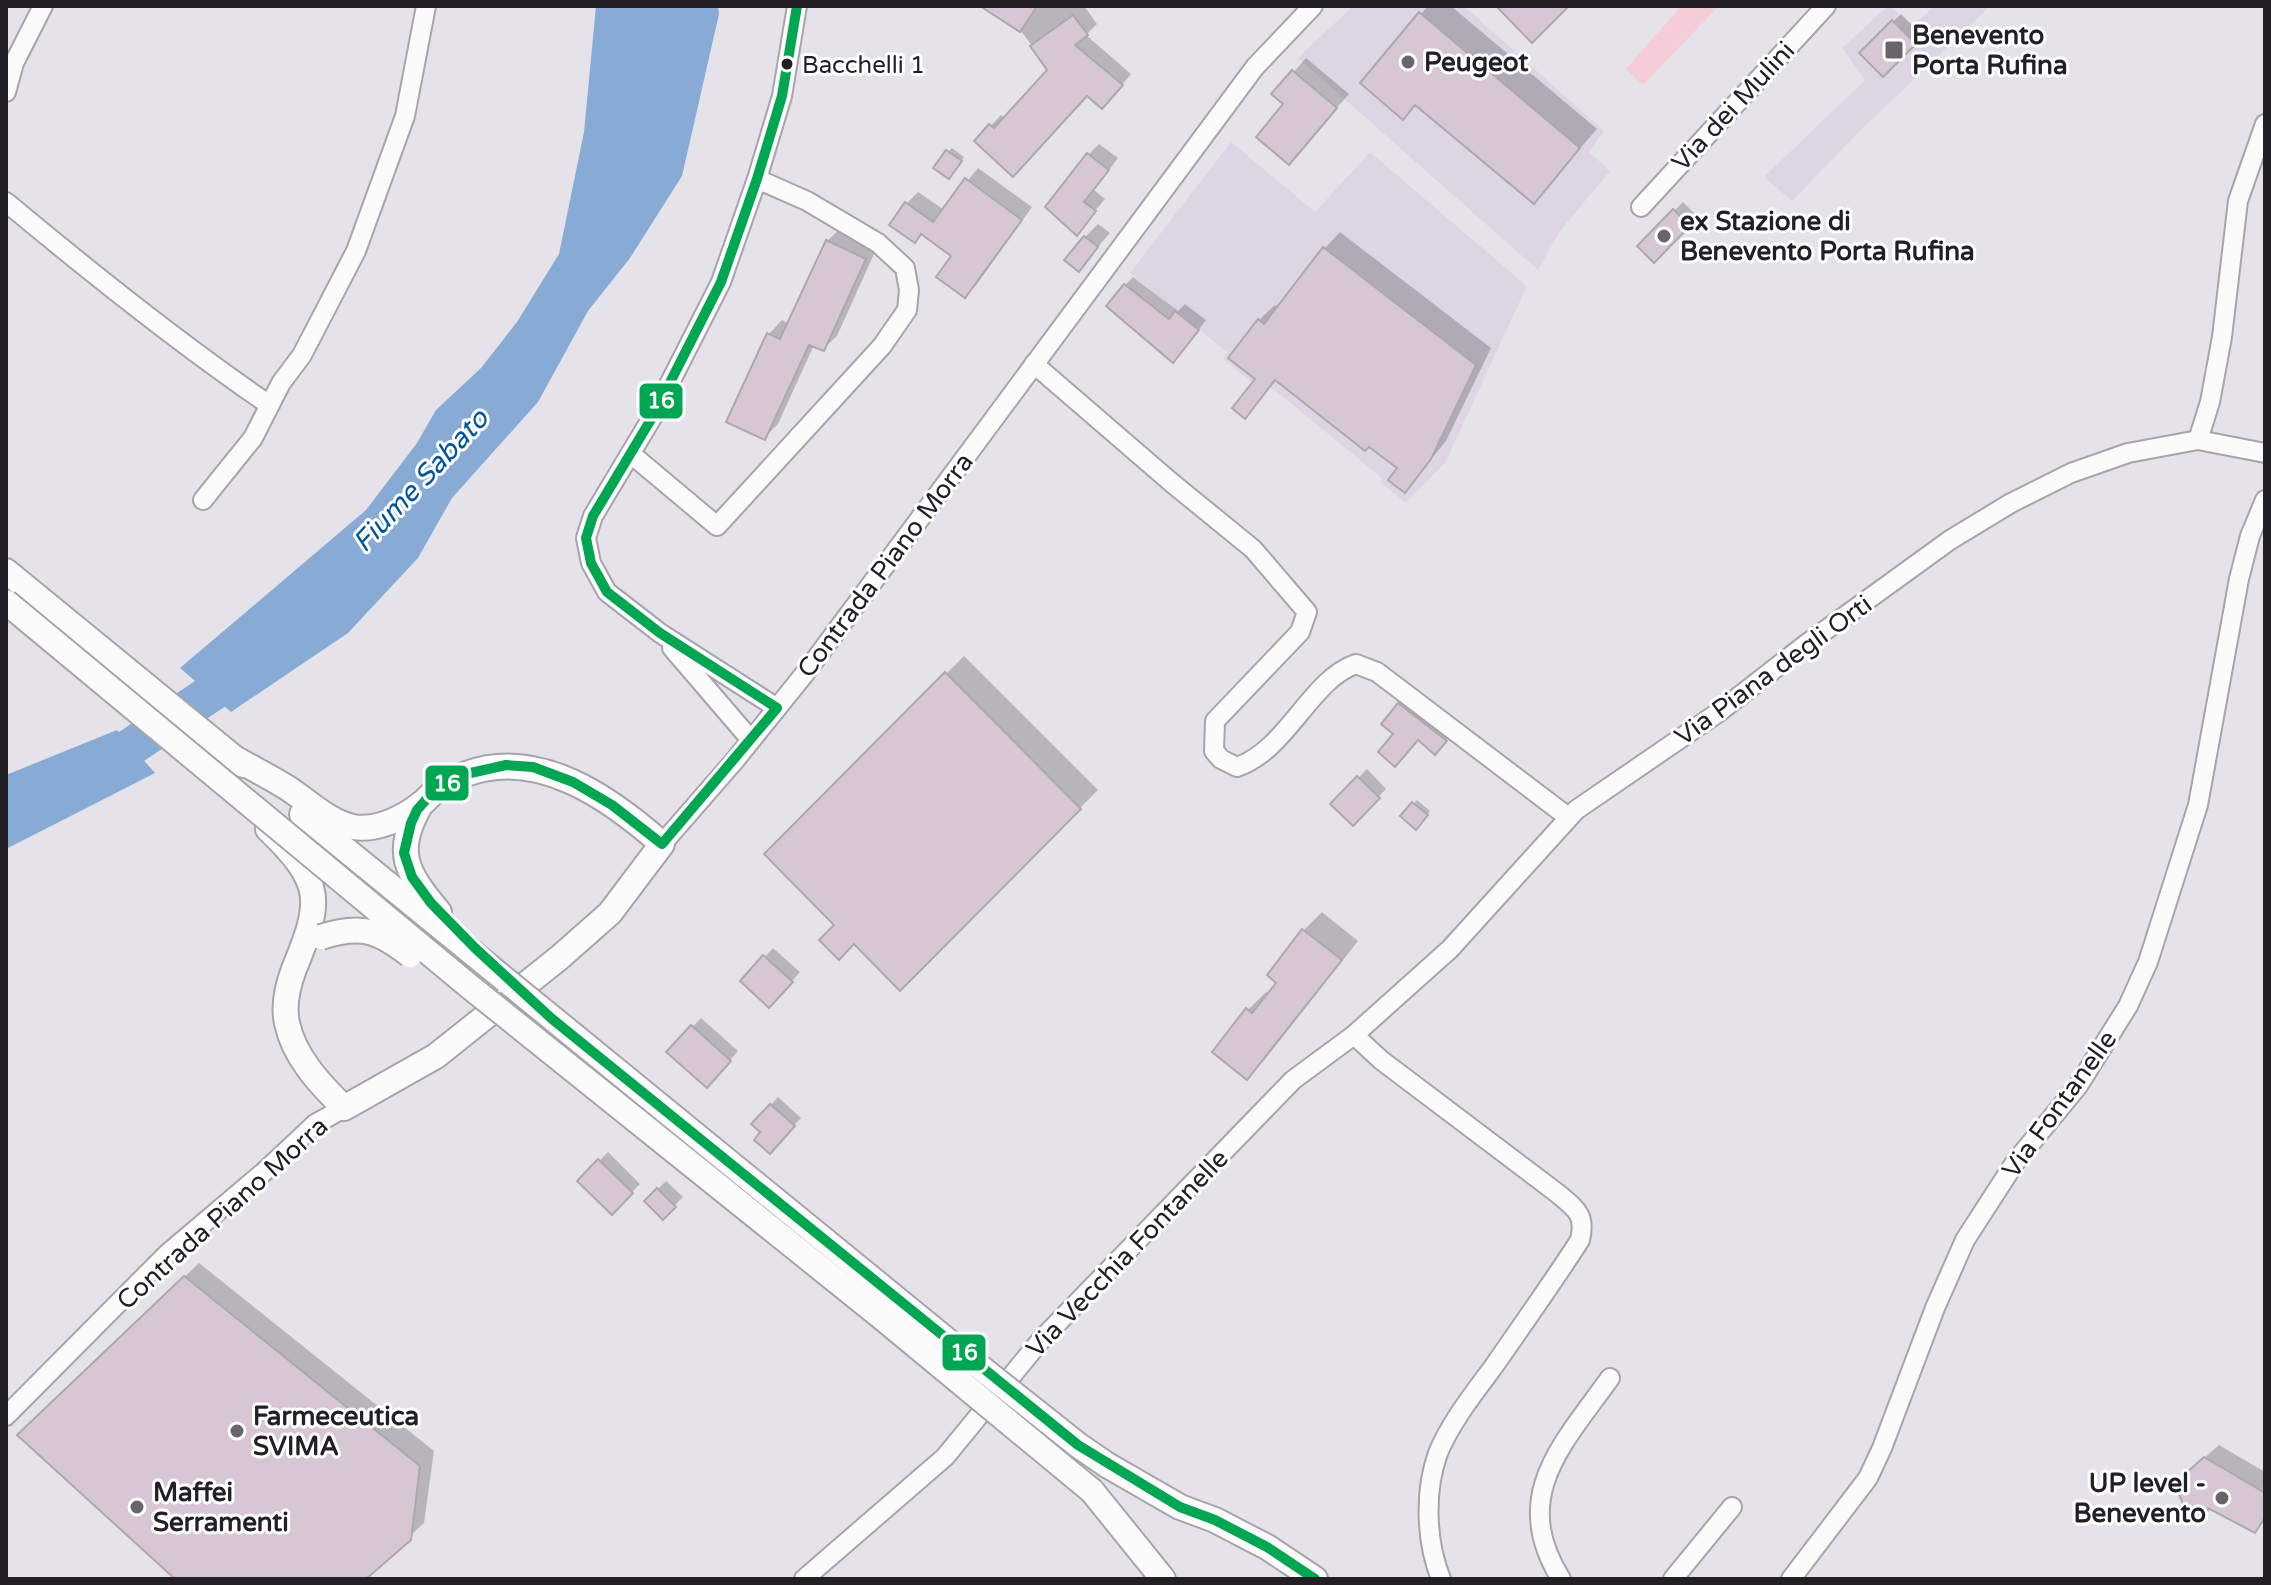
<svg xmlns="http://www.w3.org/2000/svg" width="2271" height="1585" viewBox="0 0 2271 1585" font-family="'Varela Round',sans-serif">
	<rect width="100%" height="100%" fill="#e6e2ea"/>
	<!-- built -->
	<g fill="#ddd5e4">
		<path d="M1353,6H1464L1604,131L1589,152L1610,171L1560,231L1538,270L1298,58Z"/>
		<path d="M1888,6L1913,25L1935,6H1990L1857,134L1792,201L1764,177L1865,80L1842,48Z"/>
		<path d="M1231,142L1315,212L1370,152L1527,286L1445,463L1406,503L1380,482L1382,478L1261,379L1255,385L1223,359L1227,352L1130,273Z"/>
	</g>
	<!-- green -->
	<path fill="#f4cdd8" d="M1681,6H1719L1643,85L1626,69Z"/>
	<!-- water -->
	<g fill="#88abd6">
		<path d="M596,6H718L719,14L682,176L630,258L588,311L538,402L452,498L418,558L348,633L231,712L180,668L366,510L417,443L436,410L481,368L517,322L559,254L584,132Z"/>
		<path d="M117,730L155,773L6,849V775Z"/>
	</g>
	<!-- shadow -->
	<g fill="#0003">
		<path d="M984,6H1084L1097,24L1086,35L1131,74L1112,97L1087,94L977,140L1001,115L1005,119L1050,70L1021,31Z"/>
		<path d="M1428,6H1451L1597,129L1534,201L1421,14Z"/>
		<path d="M1901,14L1922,35L1883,74L1862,53Z"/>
		<path d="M1306,58L1349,94L1289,162L1286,104L1274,94Z"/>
		<path d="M1099,144L1118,158L1094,190L1105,199L1077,233L1089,154Z"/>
		<path d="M952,148L964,157L952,173L948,152Z"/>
		<path d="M978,168L1032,207L977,284L965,296L954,255L923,233L914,241L906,204L918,192L944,210Z"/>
		<path d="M1683,202L1697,216L1654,260L1640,246Z"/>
		<path d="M1098,224L1110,233L1079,269L1085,237Z"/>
		<path d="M841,228L878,245L837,336L823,349L814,345L778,424L765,437L769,334L782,320L789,324L827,241Z"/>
		<path d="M1340,232L1491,348L1446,441L1405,491L1400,468L1277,379L1245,416L1258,379L1259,320L1275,305L1279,308L1325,248Z"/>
		<path d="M1133,277L1178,311L1185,304L1206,320L1181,352L1125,285Z"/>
		<path d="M964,656L1098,790L900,988L767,854Z"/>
		<path d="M1413,691L1458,727L1435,752L1419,739L1396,734L1400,704Z"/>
		<path d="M1367,769L1386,789L1353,823L1333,804Z"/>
		<path d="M1417,800L1430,811L1416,827L1403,816Z"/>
		<path d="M1322,912L1358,941L1265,1059L1247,1077L1248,1010L1266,992L1269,995L1279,982L1269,974L1304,930Z"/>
		<path d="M773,948L800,972L778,997L743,981Z"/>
		<path d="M701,1018L738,1051L715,1077L669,1052Z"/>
		<path d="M778,1097L801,1118L777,1144L754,1124Z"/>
		<path d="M608,1152L640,1184L612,1212L580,1181Z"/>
		<path d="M666,1181L683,1197L663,1218L646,1201Z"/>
		<path d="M199,1263L434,1451L424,1523L363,1579H178L34,1421Z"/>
		<path d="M2219,1445L2265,1472V1520L2255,1530L2212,1508L2200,1520L2201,1461Z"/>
	</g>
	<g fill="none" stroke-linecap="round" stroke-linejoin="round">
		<!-- river -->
		<path stroke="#88abd6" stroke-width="38" d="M6,815L77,783L241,673L250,663"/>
	</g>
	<!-- building -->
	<g fill="#d7c7d5" stroke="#aca8ad" stroke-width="2">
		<path d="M980,6H1037L1020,32Z"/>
		<path d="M1496,6H1569L1532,43Z"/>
		<path d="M1419,12L1580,148L1534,204L1415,105L1403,120L1360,83Z"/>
		<path d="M1073,15L1088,35L1075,45L1123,85L1102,109L1087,96L1013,177L974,141L989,124L994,128L1047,70L1030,46Z"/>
		<path d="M1892,20L1916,44L1883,77L1859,53Z"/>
		<path d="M1292,70L1337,108L1289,165L1256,137L1283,104L1271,94Z"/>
		<path d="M946,150L962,161L949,179L933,168Z"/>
		<path d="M1087,153L1109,170L1084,202L1096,211L1077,236L1045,207Z"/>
		<path d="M965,178L1022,220L965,298L936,277L951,256L921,234L915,243L889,225L905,202L933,222Z"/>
		<path d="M1673,209L1690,226L1654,263L1637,246Z"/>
		<path d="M1084,236L1098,247L1079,272L1064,260Z"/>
		<path d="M826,240L866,259L824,351L809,345L765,440L726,422L767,333L780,339Z"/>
		<path d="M1323,247L1476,365L1431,459L1405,493L1388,480L1397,468L1369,447L1365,451L1275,380L1245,419L1232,408L1255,379L1228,358L1258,319L1264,324Z"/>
		<path d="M1124,284L1169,319L1175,311L1199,330L1173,363L1106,306Z"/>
		<path d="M945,672L1081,809L900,991L854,944L839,960L819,940L834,925L764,854Z"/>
		<path d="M1398,703L1447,741L1435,755L1418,740L1395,767L1378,752L1393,734L1381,724Z"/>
		<path d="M1357,776L1380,798L1353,826L1330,804Z"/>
		<path d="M1412,802L1428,815L1416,830L1400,816Z"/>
		<path d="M1302,929L1342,960L1247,1080L1212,1052L1246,1008L1252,1013L1276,983L1267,975Z"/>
		<path d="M763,955L793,982L769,1008L740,981Z"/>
		<path d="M691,1025L731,1061L707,1088L666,1052Z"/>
		<path d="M770,1104L795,1126L770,1154L754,1140L760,1132L751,1124Z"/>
		<path d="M598,1159L633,1193L612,1215L577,1181Z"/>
		<path d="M657,1188L676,1207L663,1220L644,1201Z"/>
		<path d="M184,1276L420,1466L411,1540L366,1579H175L17,1435Z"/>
		<path d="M2204,1457L2265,1493V1517L2255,1533L2208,1508L2200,1522L2187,1515L2178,1491L2185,1474Z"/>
	</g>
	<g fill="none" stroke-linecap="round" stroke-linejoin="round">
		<!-- street casing -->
		<g stroke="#a7a4aa" stroke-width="22">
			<g id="street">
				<path d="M6,92L14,63L43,6"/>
				<path d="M6,202C90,272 177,342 268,404"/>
				<path d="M1641,207L1826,6"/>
				<path d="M1034,364L1172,483L1253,549L1307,612L1300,632L1215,721L1214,751L1221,759L1237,767C1287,750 1311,679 1356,664L1377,672L1568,817"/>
				<path d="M2198,440L2210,402L2222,337L2238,201L2265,124"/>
				<path d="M631,454L717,526L882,346L907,310L909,290L905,268L878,243L807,201L757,179"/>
				<path d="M203,500L253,438L281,383L302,355L356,251L405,116L426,6"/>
				<path d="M672,648L751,740"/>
				<path d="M777,708L660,633L607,592L591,563L586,538L593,516L653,416L721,282L757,179L782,96L797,6"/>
				<path d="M662,844L736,759L806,672L1255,67L1313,6"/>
				<path d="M1354,1035L1381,1060L1557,1193C1576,1209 1586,1214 1580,1240C1553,1282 1523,1324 1494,1366C1474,1393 1451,1422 1438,1453C1424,1492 1426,1542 1441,1579"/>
				<path d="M6,1416L167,1254L265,1171L315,1124L344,1108"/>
				<path d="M804,1579L945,1457L1041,1340L1293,1080L1354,1035L1450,949L1576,810L1719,712L1805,645L1950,540L2011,503L2071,473L2128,453L2198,440L2265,453"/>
				<path d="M1561,1579C1509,1496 1563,1444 1610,1378"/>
				<path d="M1673,1579L1732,1507"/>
				<path d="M1791,1579L1868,1478L1882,1448L1935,1308L1965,1240L2016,1161L2078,1086L2128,1006L2148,962L2198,805L2239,579L2250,536L2265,500"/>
			</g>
		</g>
		<!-- secondary casing -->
		<g stroke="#a7a4aa" stroke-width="28">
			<g id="secondary">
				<path d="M6,571L243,765"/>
				<path d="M233,757C250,767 268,776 286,787C307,800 328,822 353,827C377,831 403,818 421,804C429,798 435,789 443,784C450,779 459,777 466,774C538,747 610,798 662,844L610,913L559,958L436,1056L344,1108C320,1084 294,1057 287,1023C283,1005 288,985 294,969C322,901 324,883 268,829"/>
				<path d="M421,804C393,851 406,873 439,912"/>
				<path d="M302,814L508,982"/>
				<path d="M1107,1465L1180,1507L1215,1520L1267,1547L1315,1579"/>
				<path d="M1092,1491L1163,1579"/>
			</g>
		</g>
		<!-- street -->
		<use href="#street" stroke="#fbfbfc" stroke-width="18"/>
		<!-- secondary -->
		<use href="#secondary" stroke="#fbfbfc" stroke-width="24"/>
		<!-- secondary-bridge casing -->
		<g stroke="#a7a4aa" stroke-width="28" stroke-linecap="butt">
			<g id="secondary-bridge">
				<path d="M6,602L469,986L879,1315L1092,1491"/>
				<path d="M321,937C361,924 378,930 410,955"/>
				<path d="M508,982L976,1364L1078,1445L1107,1465"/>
			</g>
		</g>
		<!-- secondary-bridge -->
		<use href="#secondary-bridge" stroke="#fbfbfc" stroke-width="24"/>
		<!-- bus-1 casing -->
		<g stroke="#fff" stroke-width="16">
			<path id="bus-1" d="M797,6L782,96L757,179L721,282L653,416L593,516L586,538L591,563L607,592L660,633L777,708L662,844L612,805L573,782L533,767L506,765L466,774L448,782L431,794L417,810L411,823L404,853L412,877L431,903L475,948L551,1018L1078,1445L1180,1507L1215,1520L1267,1547L1315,1579"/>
		</g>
		<!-- bus-1 -->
		<use href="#bus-1" stroke="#00a651" stroke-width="10"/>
	</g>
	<!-- markers -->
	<g fill="#67646a" stroke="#fff" stroke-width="3">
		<rect x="1884" y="40" width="20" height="20" rx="4"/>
		<circle cx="1408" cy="62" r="8"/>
		<circle cx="1664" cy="236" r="8"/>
		<circle cx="237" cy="1431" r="8"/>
		<circle cx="2222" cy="1498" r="8"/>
		<circle cx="137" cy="1507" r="8"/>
	</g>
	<circle fill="#232025" stroke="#fff" stroke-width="3" cx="787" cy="64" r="7"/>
	<g text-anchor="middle" stroke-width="6" stroke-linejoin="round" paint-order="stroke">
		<!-- bus labels -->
		<g font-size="24" fill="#232025" stroke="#fff" text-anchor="start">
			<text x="802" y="73">Bacchelli 1</text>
		</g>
		<!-- poi labels -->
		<g font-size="26" font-weight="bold" fill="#232025" stroke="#fff" text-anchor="start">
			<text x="1912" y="44">Benevento<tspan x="1912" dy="30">Porta Rufina</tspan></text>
			<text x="1424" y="71">Peugeot</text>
			<text x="1680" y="230">ex Stazione di<tspan x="1680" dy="30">Benevento Porta Rufina</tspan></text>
			<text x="253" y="1425">Farmeceutica<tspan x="253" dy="30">SVIMA</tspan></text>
			<text x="2206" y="1492" text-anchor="end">UP level -<tspan x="2206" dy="30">Benevento</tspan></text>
			<text x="153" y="1501">Maffei<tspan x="153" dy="30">Serramenti</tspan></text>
		</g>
		<!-- street labels -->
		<g font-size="26" fill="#232025" stroke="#fff">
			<text transform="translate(1733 106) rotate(-47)" y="9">Via dei Mulini</text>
			<text transform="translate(885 565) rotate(-53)" y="9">Contrada Piano Morra</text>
			<text transform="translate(1773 670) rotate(-36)" y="9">Via Piana degli Orti</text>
			<text transform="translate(2059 1104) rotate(-54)" y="9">Via Fontanelle</text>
			<text transform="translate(222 1213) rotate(-42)" y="9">Contrada Piano Morra</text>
			<text transform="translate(1127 1253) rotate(-46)" y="9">Via Vecchia Fontanelle</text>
		</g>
		<!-- water labels -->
		<g font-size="28" font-style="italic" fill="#00569d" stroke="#fff">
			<text transform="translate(420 480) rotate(-47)" y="10">Fiume Sabato</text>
		</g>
	</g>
	<g stroke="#fff" stroke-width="3">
		<rect x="638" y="382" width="46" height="38" rx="8" fill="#00a651"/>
		<rect x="424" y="764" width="46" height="38" rx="8" fill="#00a651"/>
		<rect x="941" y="1333" width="46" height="39" rx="8" fill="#00a651"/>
	</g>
	<g font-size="22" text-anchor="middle" font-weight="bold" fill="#fff">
		<text x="661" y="408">16</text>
		<text x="447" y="791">16</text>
		<text x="964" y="1360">16</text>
	</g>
	<!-- border -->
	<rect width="2271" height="1585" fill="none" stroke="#232025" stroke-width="16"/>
</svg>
